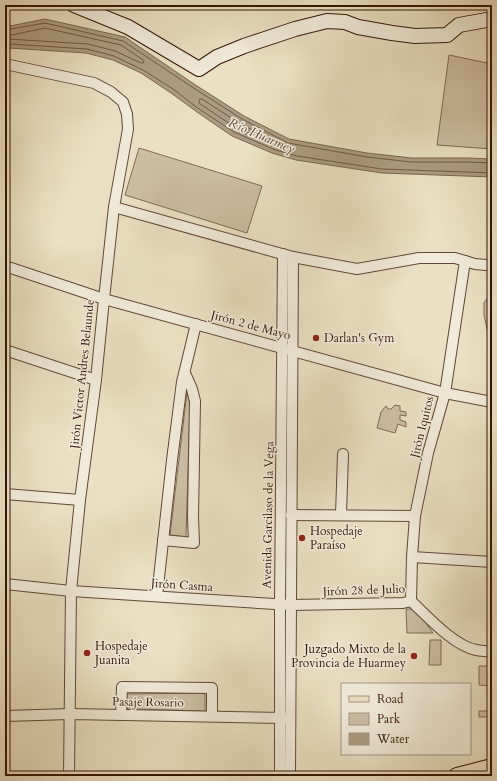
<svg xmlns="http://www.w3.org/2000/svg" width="497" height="781" viewBox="0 0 497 781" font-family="Cardo,serif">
	<rect width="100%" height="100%" fill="#ebe0c4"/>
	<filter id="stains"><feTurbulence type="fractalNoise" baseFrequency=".005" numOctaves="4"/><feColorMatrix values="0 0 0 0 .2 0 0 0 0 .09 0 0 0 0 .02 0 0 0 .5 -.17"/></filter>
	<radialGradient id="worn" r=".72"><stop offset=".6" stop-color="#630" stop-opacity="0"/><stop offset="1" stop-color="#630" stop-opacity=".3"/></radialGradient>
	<!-- green -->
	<g fill="#ccbda4" stroke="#806954">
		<path d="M449,55L492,64V149L437,145Z"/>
		<path d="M139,148L262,186L247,233L125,195Z"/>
		<path d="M492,286V338H489L484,315V303L489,296Z"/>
		<path d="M187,392L190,404L186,537L170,535Z"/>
		<path d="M395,405L400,406V411L406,412V416L400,415V420L406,422V427L398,424L395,433L377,428L381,412L386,406L388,409H391Z"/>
		<path d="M406,609H414L424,620L433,633H407Z"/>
		<path d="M430,640H441V665H429Z"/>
		<path d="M479,666H492V686L479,685Z"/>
		<path d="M205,693V711L127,709L126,694Z"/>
		<rect x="479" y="711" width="13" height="6"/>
	</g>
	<!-- water -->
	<path fill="#ac9b83" stroke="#7c6551" d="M45,19L125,37L194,84L244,116L289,139L367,153L412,158H468L492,159V177L382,173L296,160L272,153L232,136L197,112L171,93L141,73L113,60L86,53L9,48L5,49V27Z"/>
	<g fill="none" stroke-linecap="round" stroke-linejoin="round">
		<!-- shore -->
		<g stroke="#705844" stroke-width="1">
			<path d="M5,30L45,23L123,41L192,87L242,119L288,143L367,157L411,162H468L492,163"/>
			<path d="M5,35L7,36L45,28L121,45L143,60L144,62L143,63H141L115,51L88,44L8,39L5,40"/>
			<path d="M5,45L10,44L87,49L114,56L143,70L173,89L199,109L234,132L273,149L297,156L382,169L492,173"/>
			<path d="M200,99H202L239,123L252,130V133L250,134L236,128L199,103V101Z"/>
		</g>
		<!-- street casing -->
		<g stroke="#614835" stroke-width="12">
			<g id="street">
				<path d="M5,64L94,83L111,92L123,102L127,114L128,129L114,207L104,299L96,380L80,500L71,591L69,776"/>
				<path d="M114,207L293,257L357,269L419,258H455L475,264L486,265L492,264"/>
				<path d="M5,266L104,299L445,393L492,402"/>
				<path d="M5,350L96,380"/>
				<path d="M5,494L80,500"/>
				<path d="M291,515L415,516"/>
				<path d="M341,515L343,454"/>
				<path d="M163,540L194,543L193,517L195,401L192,389L185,373"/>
				<path d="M412,557L492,562"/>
				<path d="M5,584L71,591L291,605L403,603L411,601"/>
				<path d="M157,596L172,460L182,382L196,324"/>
				<path d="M411,601L412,557L415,516L428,453L445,393L465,261"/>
				<path d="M411,601C427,616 454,646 476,650C481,651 487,651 492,652"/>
				<path d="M121,715L122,687L212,688V716"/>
				<path d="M5,716L70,714L286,718"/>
				<path d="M280,776V604L283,254"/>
				<path d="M290,776L293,257"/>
			</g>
		</g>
		<!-- secondary casing -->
		<g stroke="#331505" stroke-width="16">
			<path id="secondary" d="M74,5L128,27L199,69L217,57L244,46L295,29L327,21L345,22L358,27L392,33L415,36L447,35L459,25L492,19"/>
		</g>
		<!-- primary casing -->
		<g stroke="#331505" stroke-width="18">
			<path id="primary" d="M457,776L492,767"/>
		</g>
		<!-- street -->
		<use href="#street" stroke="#f2ebd9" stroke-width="10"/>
		<!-- secondary -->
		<use href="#secondary" stroke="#f2ebd9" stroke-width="14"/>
		<!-- primary -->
		<use href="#primary" stroke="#ebe0c4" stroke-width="16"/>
	</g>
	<!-- markers -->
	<g fill="#8f2418" stroke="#f2ebd9" stroke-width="1.5">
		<circle cx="316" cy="338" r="4"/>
		<circle cx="302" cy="538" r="4"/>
		<circle cx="87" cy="653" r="4"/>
		<circle cx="414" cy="656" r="4"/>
	</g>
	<g text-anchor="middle" stroke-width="3" stroke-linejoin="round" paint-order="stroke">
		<!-- street labels -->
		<g font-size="12" fill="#331505" stroke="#f2ebd9">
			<text transform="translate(251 325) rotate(15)" y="4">Jirón 2 de Mayo</text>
			<text transform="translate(82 374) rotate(-84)" y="4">Jirón Victor Andres Belaunde</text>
			<text transform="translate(422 427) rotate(-76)" y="4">Jirón Iquitos</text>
			<text transform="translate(268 515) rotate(-89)" y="4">Avenida Garcilaso de la Vega</text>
			<text transform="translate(182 585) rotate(4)" y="4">Jirón Casma</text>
			<text transform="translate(364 590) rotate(-2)" y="4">Jirón 28 de Julio</text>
			<text transform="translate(148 702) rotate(1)" y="4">Pasaje Rosario</text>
		</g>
		<!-- poi labels -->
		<g font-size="12" fill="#331505" stroke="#f2ebd9" text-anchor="start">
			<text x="324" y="342">Darlan's Gym</text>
			<text x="310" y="535">Hospedaje<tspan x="310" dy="14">Paraíso</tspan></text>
			<text x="95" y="650">Hospedaje<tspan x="95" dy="14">Juanita</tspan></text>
			<text x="406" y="653" text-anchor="end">Juzgado Mixto de la<tspan x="406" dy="14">Provincia de Huarmey</tspan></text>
		</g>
		<!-- water labels -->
		<g font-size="13" font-style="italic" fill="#634b37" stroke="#f2ebd9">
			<text transform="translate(262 135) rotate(23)" y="5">Río Huarmey</text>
		</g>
	</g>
	<!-- margin -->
	<rect width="497" height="781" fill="none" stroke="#ebe0c4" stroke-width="20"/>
	<rect x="6" y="6" width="485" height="769" fill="none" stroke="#331505" stroke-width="2"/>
	<rect x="10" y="10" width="477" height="761" fill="none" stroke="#331505"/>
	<!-- legend -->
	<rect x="341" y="683" width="130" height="72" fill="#f2ebd9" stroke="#a69584"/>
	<rect x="349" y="696" width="20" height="6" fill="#ebe0c4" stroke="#a69584"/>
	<text x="377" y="703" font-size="12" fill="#331505">Road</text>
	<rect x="349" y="713" width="20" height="12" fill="#ccbda4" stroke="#a69584"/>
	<text x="377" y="723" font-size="12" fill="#331505">Park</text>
	<rect x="349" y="733" width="20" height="12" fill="#ac9b83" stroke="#a69584"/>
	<text x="377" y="743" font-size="12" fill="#331505">Water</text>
	<rect width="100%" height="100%" filter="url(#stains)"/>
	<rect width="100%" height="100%" fill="url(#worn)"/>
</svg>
